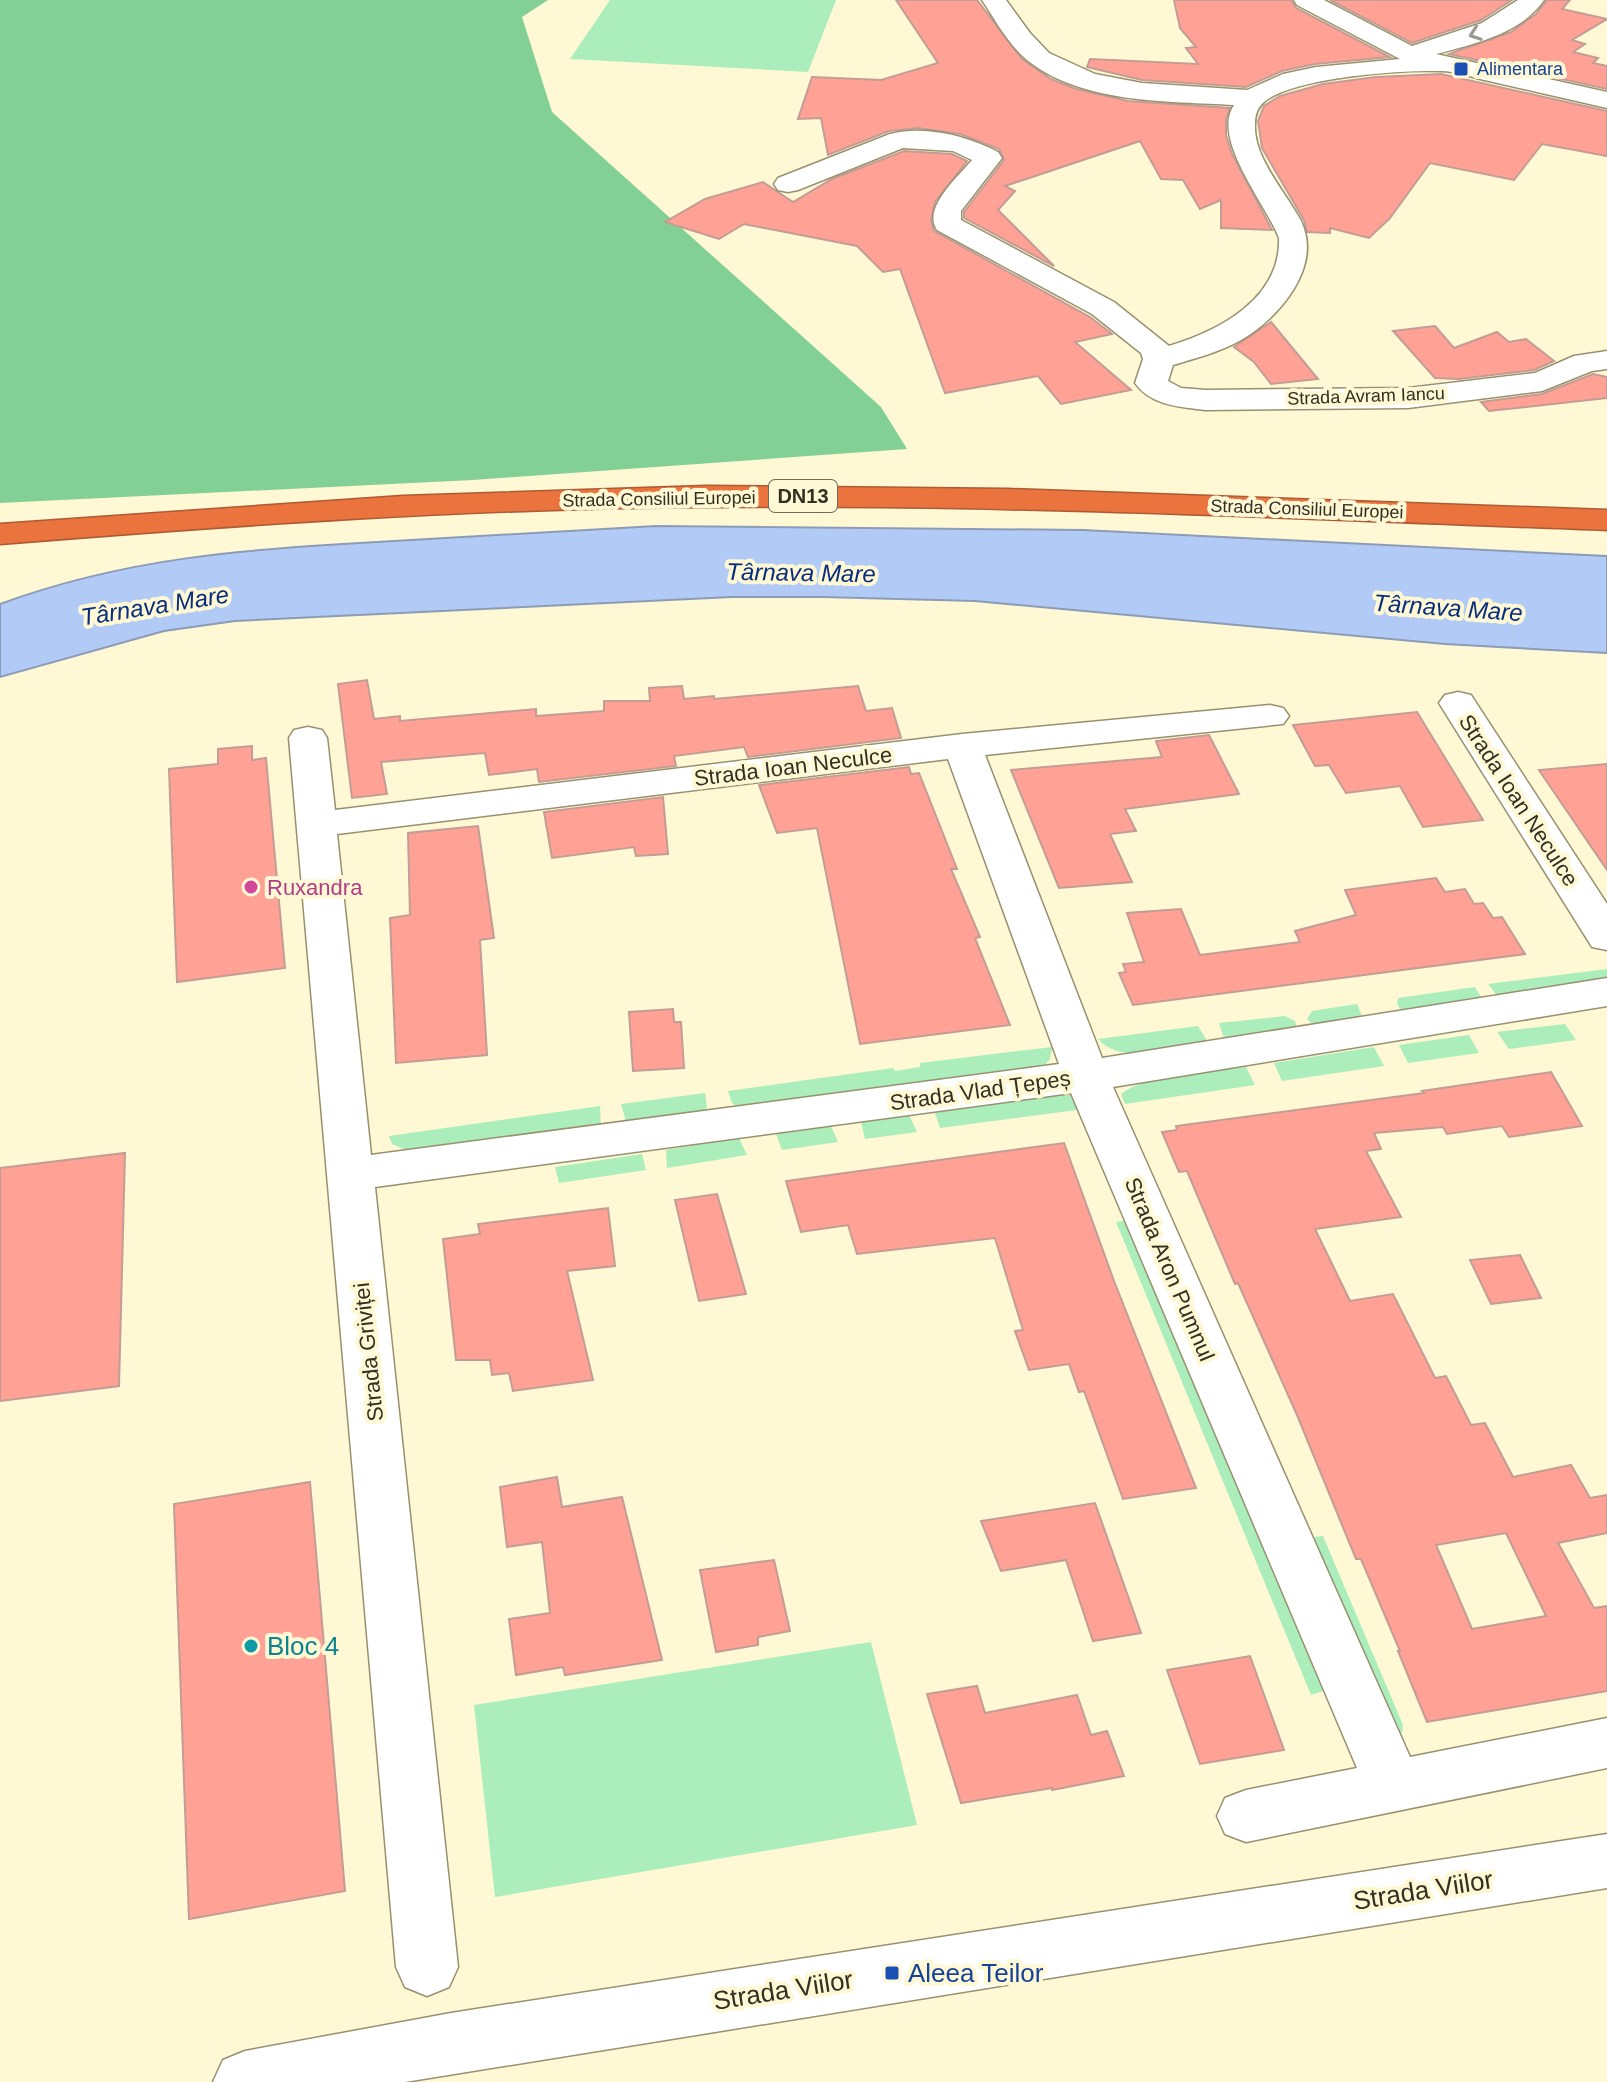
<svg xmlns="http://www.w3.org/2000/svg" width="1607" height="2082" viewBox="0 0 1607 2082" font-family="Helvetica,sans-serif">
	<rect width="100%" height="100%" fill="#fef8d4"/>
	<!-- green -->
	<g fill="#aceebb">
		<path d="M610,0H836L808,72L570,59Z"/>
		<path d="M1607,969V988L1502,1002L1488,984Z"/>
		<path d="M1475,987L1485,1004L1405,1016L1397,1004L1398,998Z"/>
		<path d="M1357,1004L1364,1021L1316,1027L1307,1019L1312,1011Z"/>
		<path d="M1285,1016L1295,1021L1297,1028L1224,1039L1219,1023Z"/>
		<path d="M1565,1024L1576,1040L1509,1049L1497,1032Z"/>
		<path d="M1198,1026L1207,1041C1174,1046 1123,1067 1098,1039Z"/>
		<path d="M1469,1035L1479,1053L1408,1063L1399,1045Z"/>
		<path d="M1052,1047L1050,1059L1044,1066L740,1108L732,1103L728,1091L893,1068L895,1071L920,1067V1063Z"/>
		<path d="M1374,1047L1384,1066L1282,1081L1274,1063Z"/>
		<path d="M1246,1067L1255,1085L1125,1104L1121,1094C1148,1073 1210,1072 1246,1067Z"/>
		<path d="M705,1093L707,1107L704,1114L627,1125L621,1104Z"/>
		<path d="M1065,1094L1080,1098L1084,1109L940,1128L934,1110Z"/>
		<path d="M600,1106L601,1128L408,1151L392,1144L389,1136Z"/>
		<path d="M909,1115L917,1132L865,1139L861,1122Z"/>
		<path d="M831,1126L838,1142L782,1150L776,1134Z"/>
		<path d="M739,1138L747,1155L667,1168L666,1150Z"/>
		<path d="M642,1154L646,1170L559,1183L555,1167Z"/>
		<path d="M1133,1220L1326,1690L1311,1695L1116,1222Z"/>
		<path d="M1323,1536L1403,1725L1402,1733L1394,1735L1306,1538Z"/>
		<path d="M871,1642L917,1825L495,1897L474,1705Z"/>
	</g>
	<!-- forest -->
	<path fill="#83d096" d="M0,0H548L522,17L552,112L881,407L907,449L473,480L0,503Z"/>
	<!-- water -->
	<path fill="#b2caf6" stroke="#8c9cb7" stroke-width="2" d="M656,526L1083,530L1607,556V653L1445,644L975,601L822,597H732L235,621L164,631L0,677V604C125,558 245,549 377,542C470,536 563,531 656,526Z"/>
	<!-- building -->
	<g fill="#ffa295" stroke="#c39c96" stroke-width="2" fill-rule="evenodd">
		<path d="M896,0H977L1022,59L1051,79L1076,89L1128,101L1230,108L1226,119V135L1232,154L1272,230L1221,228V200L1200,209L1183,180L1161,179L1140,141L1005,186L1015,191L998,210L1054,266L964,218V212L1004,160L999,149L960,134L918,128L889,131L828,155L821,118L798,119L812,77L881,80L938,63Z"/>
		<path d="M1174,0H1291L1296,8L1390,57L1315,64L1282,71L1246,87L1142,80L1087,67L1090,59L1198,64L1186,48L1196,47L1180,28Z"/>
		<path d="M1330,0H1512L1481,20L1412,43Z"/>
		<path d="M1547,0H1570L1562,9L1607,19L1572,40L1585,44L1573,52L1598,58L1593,63L1607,66V89L1449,54L1511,32L1536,14Z"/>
		<path d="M1441,74L1607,111V156L1542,144L1514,180L1430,163L1390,218L1369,238L1330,228V233L1307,232L1304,220L1262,148L1258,121L1264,106L1280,96L1323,84L1376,77Z"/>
		<path d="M904,151L952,154L967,161L935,202L931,221L934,231L1090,317L1112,334L1075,342L1131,390L1061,404L1038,376L945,393L900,269L883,272L857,246L744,224L719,239L665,222L705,199L763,182L793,202L832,179Z"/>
		<path d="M1271,322L1318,379L1271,384L1254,362L1234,347Z"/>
		<path d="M1435,326L1454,348L1497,332L1509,342L1526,339L1554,361L1534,370L1459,379L1435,378L1393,331Z"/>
		<path d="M1593,374L1607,377V398L1489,411L1481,402L1542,394Z"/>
		<path d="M367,680L374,719L400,716V721L536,709V716L604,711V701H650L649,688L682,686L684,699L714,696V699L858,686L866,711L892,708L901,738L748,757L744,747L674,756L676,766L539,782L537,769L489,775L485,753L381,762L387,794L352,798L338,684Z"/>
		<path d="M1417,712L1483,820L1423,827L1400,786L1346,793L1329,765L1315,766L1293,725Z"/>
		<path d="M1209,735L1239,794L1125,809L1136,831L1110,834L1132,882L1059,888L1011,770L1162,757L1156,741Z"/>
		<path d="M252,746V760L266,758L285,968L177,982L169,769L218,764V749Z"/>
		<path d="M1607,764V870L1539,770Z"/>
		<path d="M909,767L911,774L919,773L957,869H951L980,937L975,938L1010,1025L860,1044L817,828L777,833L759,785Z"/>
		<path d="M663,797L668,854L636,856L634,847L552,858L544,812Z"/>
		<path d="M478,826L494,938L480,940L487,1055L396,1063L390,918L410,915L408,833Z"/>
		<path d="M1436,878L1445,892L1465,889L1474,904L1483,903L1493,918L1502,917L1525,954L1133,1005L1119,973L1126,972L1123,964L1144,962L1127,913L1181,909L1200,955L1300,942L1295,931L1356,915L1345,890Z"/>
		<path d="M673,1009L674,1022H681L684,1068L633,1071L629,1012Z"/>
		<path d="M1551,1072L1582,1126L1509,1137L1502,1126L1447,1134L1443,1127L1374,1133L1381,1149L1366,1151L1401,1217L1315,1229L1350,1301L1393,1294L1435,1378L1446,1376L1471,1425L1485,1423L1513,1477L1571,1465L1590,1498L1607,1495V1533L1558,1543L1594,1608L1607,1606V1691L1427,1722L1398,1651H1400L1361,1559H1356L1297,1415L1238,1283L1235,1284L1187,1171L1179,1172L1162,1132L1177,1130L1176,1126L1424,1093L1422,1091ZM1506,1533L1546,1616L1472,1629L1436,1545Z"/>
		<path d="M1064,1143L1114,1281L1196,1488L1123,1499L1084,1391L1079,1392L1069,1364L1029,1370L1015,1331L1023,1330L995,1238L857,1254L848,1225L801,1232L786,1181Z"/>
		<path d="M125,1153L119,1386L0,1401V1168Z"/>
		<path d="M717,1194L746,1294L699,1301L675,1200Z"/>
		<path d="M608,1208L615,1266L567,1271L593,1380L513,1391L509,1373L492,1375L490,1360H456L443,1239L480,1234L478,1224Z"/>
		<path d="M1520,1255L1541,1298L1491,1304L1470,1260Z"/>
		<path d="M557,1477L562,1507L622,1497L662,1660L565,1675L563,1667L516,1675L509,1619L550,1613L542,1542L507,1547L500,1487Z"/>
		<path d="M310,1482L345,1891L189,1919L174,1504Z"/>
		<path d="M1095,1503L1141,1633L1093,1641L1066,1560L1001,1571L981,1521Z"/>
		<path d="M774,1560L790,1631L758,1637V1645L716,1652L700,1570Z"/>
		<path d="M1250,1656L1284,1750L1200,1764L1167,1670Z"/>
		<path d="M977,1686L985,1713L1077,1695L1091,1735L1107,1731L1124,1776L1052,1790V1788L961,1803L927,1694Z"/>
	</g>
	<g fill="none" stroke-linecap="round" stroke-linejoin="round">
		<!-- minor casing -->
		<g stroke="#979170" stroke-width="3">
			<g id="minor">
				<path d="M982,0H1006L1030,33L1049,53L1095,74L1142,83L1247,90L1283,74L1316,67L1400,59L1297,5L1294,0H1324L1412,46L1482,23L1518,0H1544C1521,34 1473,44 1436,54L1607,92V108C1568,99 1528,90 1489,81C1474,78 1456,71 1441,71C1401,70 1294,77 1264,102C1257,108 1255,115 1255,124C1253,158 1286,192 1301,221C1323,267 1279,318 1241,340C1220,352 1196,358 1173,365L1168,381L1181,388L1206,390L1408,388L1535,373L1574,356L1607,351V369L1592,371L1542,391L1408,408L1206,410C1181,407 1151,406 1135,383L1143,359L1141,353L1092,314L937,230C922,208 958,177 972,160L953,151L903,148L798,190L788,192L778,190L774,184L778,178L890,134C927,125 966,136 998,152L1002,158L961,211V220L1114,302L1169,346C1219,331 1281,299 1279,238C1266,204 1211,139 1234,105C1169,101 1086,104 1031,63C1010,48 996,21 982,0Z"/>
				<path d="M1458,692L1471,695L1607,904V950L1592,947L1439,703L1445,695Z"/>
				<path d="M1270,705L1283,708L1289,716L1283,724L985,755L1102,1058L1607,978V1006L1113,1087L1410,1757L1607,1718V1768L1246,1842L1225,1834L1217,1816L1225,1798L1246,1790L1357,1768L1071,1093L375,1187L458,1967L449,1987L427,1996L405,1987L396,1967L289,738L294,730L308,727L322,730L327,738L335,810L962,734ZM948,759L1059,1064L371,1155L337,834Z"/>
				<path d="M1607,1834V1888L405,2082H213L223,2060L245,2051L451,2013Z"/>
			</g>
		</g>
		<!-- highway casing -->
		<g stroke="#ab5c35" stroke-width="3">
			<path id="highway" d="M706,486L1007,489L1607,510V530C1308,519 1009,504 710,507C473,508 236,525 0,544V524L403,496Z"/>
		</g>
		<!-- minor -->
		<use href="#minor" fill="#fff" fill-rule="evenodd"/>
		<!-- highway -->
		<use href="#highway" fill="#eb733e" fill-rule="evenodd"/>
	</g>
	<!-- one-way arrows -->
	<defs><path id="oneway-chevron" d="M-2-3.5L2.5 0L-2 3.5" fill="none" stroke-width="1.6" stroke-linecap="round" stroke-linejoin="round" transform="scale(2)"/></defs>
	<use stroke="#999891" href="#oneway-chevron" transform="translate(1475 34) rotate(161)"/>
	<!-- markers -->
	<g fill="#1a4fb4" stroke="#fef8d4" stroke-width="3">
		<rect x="1453" y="61" width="16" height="16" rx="4"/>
		<rect x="884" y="1965" width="16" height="16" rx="4"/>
	</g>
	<circle fill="#d1479c" stroke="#fef8d4" stroke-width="3" cx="251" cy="887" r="8"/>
	<circle fill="#0f9aa8" stroke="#fef8d4" stroke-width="3" cx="251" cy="1646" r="8"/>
	<g text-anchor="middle" stroke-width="8" stroke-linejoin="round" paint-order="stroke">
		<!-- far-transit labels -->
		<g font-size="18" fill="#164399" stroke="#fef8d4" text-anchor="start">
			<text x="1477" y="75">Alimentara</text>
		</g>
		<!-- far-street labels -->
		<g font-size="18" fill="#333023" stroke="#fef8d4">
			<text transform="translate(1366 396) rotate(-2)" y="6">Strada Avram Iancu</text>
			<text transform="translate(659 499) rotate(-1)" y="6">Strada Consiliul Europei</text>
			<text transform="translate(1307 509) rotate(2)" y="6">Strada Consiliul Europei</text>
		</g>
		<!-- shield labels -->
		<rect fill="#fef8d4" stroke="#706c58" stroke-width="2" x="769" y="480" width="68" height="32" rx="6"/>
		<g font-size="20" font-weight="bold" fill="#333023">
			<text x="803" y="503">DN13</text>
		</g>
		<!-- street labels -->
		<g font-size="22" fill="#333023" stroke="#fef8d4">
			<text transform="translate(793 766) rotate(-7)" y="8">Strada Ioan Neculce</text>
			<text transform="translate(1519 800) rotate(57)" y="8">Strada Ioan Neculce</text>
			<text transform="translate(980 1090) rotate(-8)" y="8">Strada Vlad Țepeș</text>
			<text transform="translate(1170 1269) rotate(67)" y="8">Strada Aron Pumnul</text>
			<text transform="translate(368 1352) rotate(-96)" y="8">Strada Griviței</text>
		</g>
		<!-- hotel labels -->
		<g font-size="22" fill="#b23c85" stroke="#fef8d4" text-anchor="start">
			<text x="267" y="895">Ruxandra</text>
		</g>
		<!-- water labels -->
		<g font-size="24" font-style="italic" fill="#0a2e7e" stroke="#fef8d4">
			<text transform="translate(801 573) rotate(1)" y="8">Târnava Mare</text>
			<text transform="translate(155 606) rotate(-9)" y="8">Târnava Mare</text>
			<text transform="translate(1448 608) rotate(4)" y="8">Târnava Mare</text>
		</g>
		<!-- near-culture labels -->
		<g font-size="26" fill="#0d838f" stroke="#fef8d4" text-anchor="start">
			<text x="267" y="1655">Bloc 4</text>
		</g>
		<!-- near-street labels -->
		<g font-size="26" fill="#333023" stroke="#fef8d4">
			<text transform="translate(1423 1890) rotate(-9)" y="9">Strada Viilor</text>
			<text transform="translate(783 1990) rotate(-9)" y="9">Strada Viilor</text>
		</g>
		<!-- near-transit labels -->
		<g font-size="26" fill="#164399" stroke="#fef8d4" text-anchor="start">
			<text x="908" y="1982">Aleea Teilor</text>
		</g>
	</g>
</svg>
